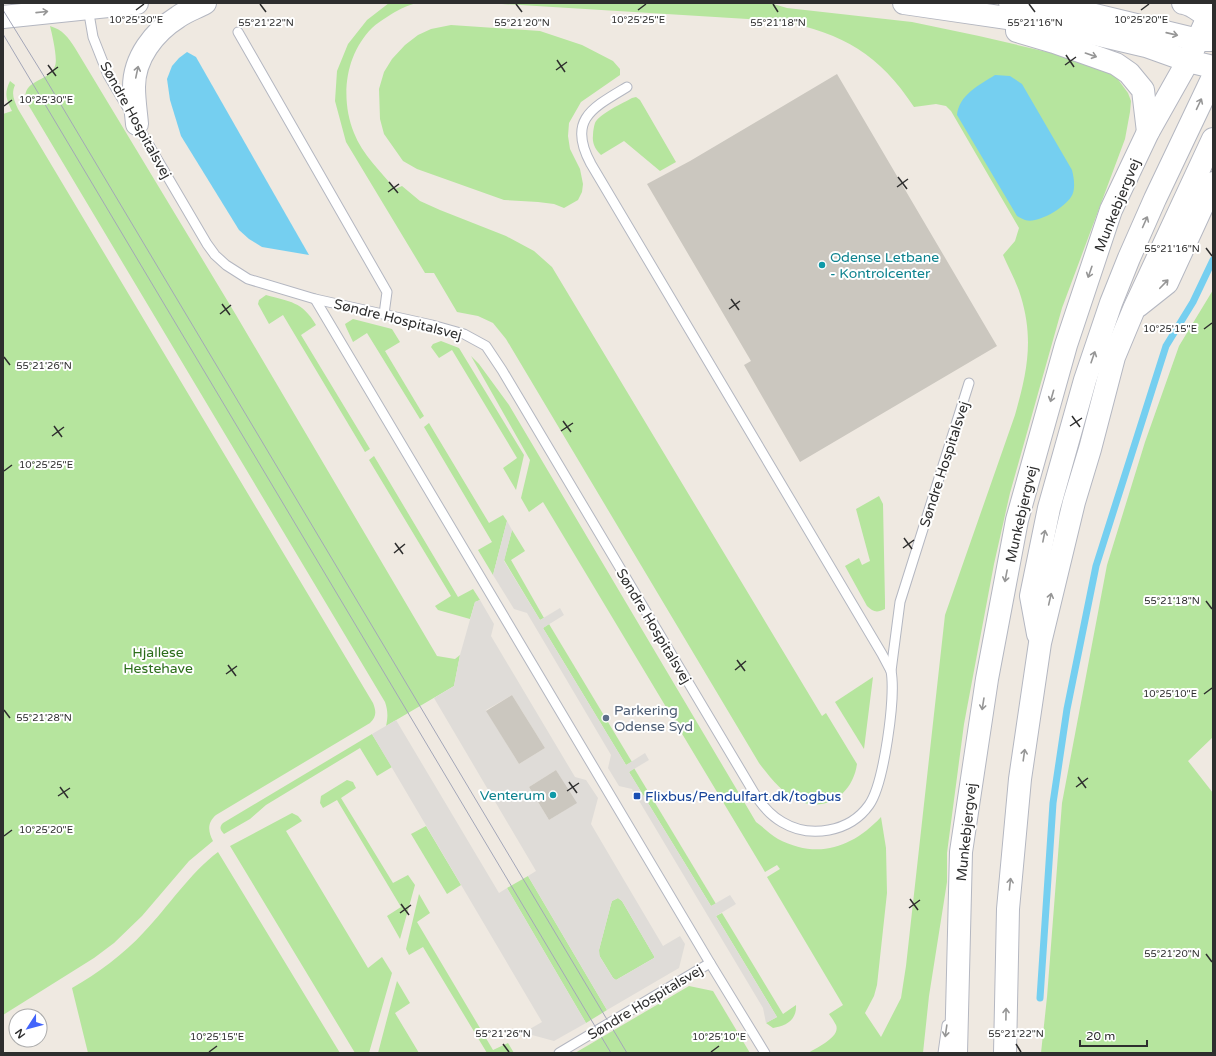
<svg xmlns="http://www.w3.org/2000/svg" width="1216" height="1056" viewBox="0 0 1216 1056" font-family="'Varela Round',sans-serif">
	<rect width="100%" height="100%" fill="#efe9e1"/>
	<!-- green -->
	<g fill="#b6e59e">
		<path d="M389,3H417C407,5 396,11 387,17C382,20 376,24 372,28C345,55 340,98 354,133C362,154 381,172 395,189L402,186L420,201L440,210L506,236L534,251L552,267L822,716L826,713L857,764C853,793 827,813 799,801C784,795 769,776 759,763L506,339L493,323L478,316L457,312L434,273H425L346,142L335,101L337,71L348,44L367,20Z"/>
		<path d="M486,3H770L787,8L912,22L979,36L1086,61L1114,74L1128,93L1131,101L1130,112L1125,139L1062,308L1010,493L994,564L964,724L947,853V882L929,996L923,1053H808C816,1048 841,1037 836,1025C834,1021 831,1017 829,1014L843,1005L767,877L780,869L777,865L765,872L543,502L529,512L521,498L530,460L471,356L479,364L509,405L756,822C763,827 770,834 778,839C818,860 853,847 881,817L886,848L887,893L877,985L874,996L865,1013L881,1037L901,998L906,966L945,615L1015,415C1027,373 1034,340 1021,297C1017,283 1009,269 1003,255L1015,241L1019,228L951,111L946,106L936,104L914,107C879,54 844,34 782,21Z"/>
		<path d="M451,25L540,31L582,45L613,61L620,69V75L581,102L569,123L568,136L570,149L580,169L583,184L582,192L578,200L564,208L554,204L538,202L504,200L417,169L403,161L384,134L380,119L379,89L384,72L392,59L405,45L418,35L431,29Z"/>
		<path d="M50,26C63,30 68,37 75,48L236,315L437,656L455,659L460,655L454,686L386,726C388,717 388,711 385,702L26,101C21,79 50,82 55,66C58,59 52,34 50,26Z"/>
		<path d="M10,81L15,85C11,94 14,100 18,109L373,703C376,711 377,716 370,723L216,815C207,823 208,831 213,841L189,861L142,916L114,943L94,958L3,1015V114L12,111C6,98 4,94 10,81Z"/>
		<path d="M636,97L640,100L676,162L660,171L624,141L601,155C595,149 592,143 593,135C593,131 594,126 595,123C599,114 623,103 632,98Z"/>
		<path d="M1213,290V737L1188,761L1213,793V1053H1041L1047,997L1062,803L1107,565L1145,442L1179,346Z"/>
		<path d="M266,295C290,302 302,301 316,325L301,335L370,449L365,452L283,315L269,324L258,304L259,300Z"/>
		<path d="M353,319L392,329L400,342L385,351L424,416L420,419L367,333L353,342L346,327L345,324Z"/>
		<path d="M441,341L459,348L524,455L516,490L503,468L517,458L452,350L439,358L431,347L433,344Z"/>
		<path d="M429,423L489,523L503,515L507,521L493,575L478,550L492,542L424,427Z"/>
		<path d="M374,456L458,597L473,589L480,600L475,602L470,619L438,610L435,606L451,596L369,460Z"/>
		<path d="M879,496L883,504L885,601V609C877,613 873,612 867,606L845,566L859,558L862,565L870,561L856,509Z"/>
		<path d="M512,530L525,551L511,560L544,618L540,620L504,560Z"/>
		<path d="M549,624L632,762L626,765L543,628Z"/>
		<path d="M873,677L864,749L835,702Z"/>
		<path d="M372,734L392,767L377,776L360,748L266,805L250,819L224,834C220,830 219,827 223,823Z"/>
		<path d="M634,768L716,904L711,906L629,772Z"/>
		<path d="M347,780L353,782L356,788L341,798L393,883L408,875L415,885L400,939L387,916L401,907L337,800L323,808L320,803L321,796Z"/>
		<path d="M292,813L298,816L302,821L286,831L368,968L382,957L392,973L369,1053H355L230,846Z"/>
		<path d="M426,826L461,885L447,894L411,834Z"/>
		<path d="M218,852L340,1053H88L72,988C98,973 123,955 144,932C168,907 190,873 218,852Z"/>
		<path d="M528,876L607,1010L586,1023L507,888Z"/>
		<path d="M419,894L430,913L417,922L493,1050L508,1043L514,1053H487L423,947L409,955L406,949Z"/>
		<path d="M618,898L622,901L654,956V958L616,980L613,978L599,955V950L611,904L612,901Z"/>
		<path d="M722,913L783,1014L796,1005C797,1020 786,1026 773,1028L766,1023L777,1017L716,916Z"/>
		<path d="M397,981L410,1003L395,1013L419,1053H378Z"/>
		<path d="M689,986L713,991L750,1053H575Z"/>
	</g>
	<!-- plaza -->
	<g fill="#dfdcd8" fill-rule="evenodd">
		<path d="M507,521L512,530L504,561L540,620L560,608L564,615L543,628L626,765L645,753L649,760L629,772L711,906L730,895L736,904L716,916L777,1017L766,1023L763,1008L632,789L619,786L608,768L611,755L527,613L514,609L493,575Z"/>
		<path d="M480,600L494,624L491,636L575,777L586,780L598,798L591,824L621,875L663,946L680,936L685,944L679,968L607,1010L528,876L536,871L434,698L454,686L460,655L475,602ZM512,695L545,748L519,764L486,710ZM556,770L576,803L549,820L529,787ZM618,898L622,901L654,956V958L616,980L613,978L600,957L599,950L611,904L612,901Z"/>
		<path d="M396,720L499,893L507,888L586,1023L554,1041L532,1035L528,1030L542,1022L372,734Z"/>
	</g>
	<!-- water -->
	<g fill="#75cff0">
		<path d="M187,52L196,57L309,255L262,247L249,239L239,230L181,136L170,100L167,79L172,66L179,58Z"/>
		<path d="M995,75L1010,76L1022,84L1072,170C1074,178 1076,190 1071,197C1064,208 1038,224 1025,220C1022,219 1019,217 1017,216L957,115C959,95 979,85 995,75Z"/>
	</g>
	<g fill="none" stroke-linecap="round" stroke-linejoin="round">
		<!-- stream -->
		<path stroke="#75cff0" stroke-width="7" d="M1040,998L1053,803L1067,709L1096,566L1166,346L1193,302L1213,260"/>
	</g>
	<!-- building -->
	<g fill="#cbc7bf">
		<path d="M837,74L997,346L800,462L744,365L751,361L647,184L690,161Z"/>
		<path d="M512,695L545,748L519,764L486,711Z"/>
		<path d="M556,770L577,803L549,820L529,787Z"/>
	</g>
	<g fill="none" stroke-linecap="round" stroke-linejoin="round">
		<!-- lane casing -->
		<g stroke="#b4b7c1" stroke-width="11">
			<g id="lane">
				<path d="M88,8L93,37L108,75L130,112"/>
				<path d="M238,32L387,292L384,314"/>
				<path d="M627,87C592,108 567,120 591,164L882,654L891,671"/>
				<path d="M136,123L207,244L215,255L226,265L248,279L315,299L432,325L464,334L486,346L502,370L753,791C760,803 770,815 782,822C810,839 850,832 869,805C884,784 896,696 891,671L900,602L969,383"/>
				<path d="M315,299L710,963L765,1053"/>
				<path d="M559,1053L710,963"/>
				<path d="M943,1053L947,1025"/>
			</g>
		</g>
		<!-- secondary casing -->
		<g stroke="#b4b7c1" stroke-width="24">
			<g id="secondary">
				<path d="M904,3L1061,26L1146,46L1188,61L1213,67"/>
				<path d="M1010,3L1066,8L1198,40H1211"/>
				<path d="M1183,3C1195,5 1202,15 1213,18"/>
				<path d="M3,17L137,3"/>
				<path d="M1017,31L1054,42L1116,64L1129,73L1143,90L1148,132"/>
				<path d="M137,124C136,112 134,100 134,87C134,58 154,32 178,17C186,11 196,8 205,3"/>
				<path d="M1138,306L1167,283L1213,183"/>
				<path d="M1038,634L1031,596L1049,508L1085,380L1111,303L1129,258L1155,199L1213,77"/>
				<path d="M956,1053L961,852L987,679L1017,520L1066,345L1111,210L1148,132L1188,61L1213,6"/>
				<path d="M1005,1053L1008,909L1020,779L1040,643L1074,502L1090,449L1114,357L1134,309L1213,139"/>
			</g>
		</g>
		<!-- lane -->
		<use href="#lane" stroke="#fff" stroke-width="9"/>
		<!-- secondary -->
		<use href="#secondary" stroke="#fff" stroke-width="22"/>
		<!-- tram -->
		<g stroke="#a3a6b8" stroke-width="1">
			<path d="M3,10L42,73L627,1053"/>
			<path d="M3,34L611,1053"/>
		</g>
	</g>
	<!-- one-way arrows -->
	<defs><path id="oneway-shaft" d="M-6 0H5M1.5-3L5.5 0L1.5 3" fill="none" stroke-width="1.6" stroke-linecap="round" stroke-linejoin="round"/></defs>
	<g stroke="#969696">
		<use href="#oneway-shaft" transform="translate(42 12) rotate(-6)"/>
		<use href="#oneway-shaft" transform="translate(1172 34) rotate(13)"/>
		<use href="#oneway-shaft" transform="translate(1091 55) rotate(19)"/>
		<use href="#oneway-shaft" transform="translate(137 72) rotate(-78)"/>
		<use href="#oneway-shaft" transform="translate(1199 104) rotate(-65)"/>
		<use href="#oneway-shaft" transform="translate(1145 222) rotate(-66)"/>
		<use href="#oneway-shaft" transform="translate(1090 272) rotate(109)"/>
		<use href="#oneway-shaft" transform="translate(1164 284) rotate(-46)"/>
		<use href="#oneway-shaft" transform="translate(1093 357) rotate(-71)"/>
		<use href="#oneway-shaft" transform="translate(1052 396) rotate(106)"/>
		<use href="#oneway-shaft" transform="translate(1044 536) rotate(-79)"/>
		<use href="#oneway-shaft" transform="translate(1006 576) rotate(101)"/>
		<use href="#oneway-shaft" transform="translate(1050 599) rotate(-77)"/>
		<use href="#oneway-shaft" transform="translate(983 704) rotate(99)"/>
		<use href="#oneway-shaft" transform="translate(1024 755) rotate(-82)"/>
		<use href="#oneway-shaft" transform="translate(1010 884) rotate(-84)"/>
		<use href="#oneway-shaft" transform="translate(1006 1014) rotate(-89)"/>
		<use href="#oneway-shaft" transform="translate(946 1031) rotate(98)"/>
	</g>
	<!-- ticks -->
	<path fill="none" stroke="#2e2e2e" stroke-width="1.5" d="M260,4L266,12M516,4L522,12M773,4L778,12M1029,4L1035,12M136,10L144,4M638,10L646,4M1141,10L1149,4M1066,55L1074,67M557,60L565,72M48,65L56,76M1065,65L1076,57M556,70L567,62M47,75L58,67M4,106L12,100M898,177L907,189M389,182L398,193M897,187L908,179M388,192L399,184M1206,248L1212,256M731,299L739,310M222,304L230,315M729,309L740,301M220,314L231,305M1204,329L1212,323M4,357L10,365M1072,416L1080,427M563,421L571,432M54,426L62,437M1070,426L1082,418M561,431L573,423M52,436L64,427M4,471L12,465M904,538L912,549M395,543L403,554M903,548L914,540M394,553L405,544M1206,601L1212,609M737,660L745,671M228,665L236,676M735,670L746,661M226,674L237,666M1204,694L1212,688M4,710L10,718M1078,777L1086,788M569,782L577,793M60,787L68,798M1076,787L1088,778M567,791L579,783M58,796L70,788M4,836L12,830M910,899L918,910M401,904L409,915M909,908L920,900M400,913L411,905M1206,954L1212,962M503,1044L509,1052M1016,1044L1021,1052M209,1052L217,1046M711,1052L719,1046"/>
	<!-- markers -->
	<g fill="#0f9aa8" stroke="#fff" stroke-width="1.5">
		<circle cx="822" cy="265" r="4"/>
		<circle cx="553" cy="795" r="4"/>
	</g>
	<circle fill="#5c6f8a" stroke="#fff" stroke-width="1.5" cx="606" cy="718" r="4"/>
	<rect fill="#1a4fb4" stroke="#fff" stroke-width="1.5" x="633" y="792" width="8" height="8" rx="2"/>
	<g text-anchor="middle" stroke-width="4" stroke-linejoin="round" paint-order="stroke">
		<!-- street labels -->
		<g font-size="14" fill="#2e2e2e" stroke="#fff">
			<text transform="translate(136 120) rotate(61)" y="5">Søndre Hospitalsvej</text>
			<text transform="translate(1117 205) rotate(-68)" y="5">Munkebjergvej</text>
			<text transform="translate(398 319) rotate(14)" y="5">Søndre Hospitalsvej</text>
			<text transform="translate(944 464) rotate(-72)" y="5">Søndre Hospitalsvej</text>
			<text transform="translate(1021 514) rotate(-77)" y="5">Munkebjergvej</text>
			<text transform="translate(654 626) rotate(59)" y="5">Søndre Hospitalsvej</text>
			<text transform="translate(966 832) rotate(-84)" y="5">Munkebjergvej</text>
			<text transform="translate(645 1002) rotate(-31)" y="5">Søndre Hospitalsvej</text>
		</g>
		<!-- culture labels -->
		<g font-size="14" fill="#0d838f" stroke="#fff" text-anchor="start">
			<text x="830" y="262">Odense Letbane<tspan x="830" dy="16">- Kontrolcenter</tspan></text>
			<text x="545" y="800" text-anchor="end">Venterum</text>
		</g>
		<!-- park labels -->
		<g font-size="14" fill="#2c6e1b" stroke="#fff">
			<text x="158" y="657">Hjallese<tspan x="158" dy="16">Hestehave</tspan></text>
		</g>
		<!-- service labels -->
		<g font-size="14" fill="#4e5e75" stroke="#fff" text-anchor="start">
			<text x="614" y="715">Parkering<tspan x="614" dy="16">Odense Syd</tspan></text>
		</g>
		<!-- transit labels -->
		<g font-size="14" fill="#164399" stroke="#fff" text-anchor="start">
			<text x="645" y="801">Flixbus/Pendulfart.dk/togbus</text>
		</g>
	</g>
	<g font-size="10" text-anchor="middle" fill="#2e2e2e" stroke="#fff" stroke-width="4" stroke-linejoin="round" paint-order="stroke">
		<text x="136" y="23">10°25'30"E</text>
		<text x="638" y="23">10°25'25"E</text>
		<text x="1141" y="23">10°25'20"E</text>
		<text x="266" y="26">55°21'22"N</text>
		<text x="522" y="26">55°21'20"N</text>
		<text x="778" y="26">55°21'18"N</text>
		<text x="1035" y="26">55°21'16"N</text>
		<text x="46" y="103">10°25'30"E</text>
		<text x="1172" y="252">55°21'16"N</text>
		<text x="1170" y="332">10°25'15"E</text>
		<text x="44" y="369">55°21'26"N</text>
		<text x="46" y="468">10°25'25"E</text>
		<text x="1172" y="604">55°21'18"N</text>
		<text x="1170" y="697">10°25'10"E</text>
		<text x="44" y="721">55°21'28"N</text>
		<text x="46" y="833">10°25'20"E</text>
		<text x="1172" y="957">55°21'20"N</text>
		<text x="503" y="1037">55°21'26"N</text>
		<text x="1016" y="1037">55°21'22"N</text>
		<text x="217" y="1040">10°25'15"E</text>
		<text x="719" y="1040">10°25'10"E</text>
	</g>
	<!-- border -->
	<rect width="1216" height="1056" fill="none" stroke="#2e2e2e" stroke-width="8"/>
	<!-- north arrow -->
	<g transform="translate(28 1028) rotate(234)"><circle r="19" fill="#ffffff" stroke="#ababab"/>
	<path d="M0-3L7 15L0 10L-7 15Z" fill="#4264fb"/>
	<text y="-6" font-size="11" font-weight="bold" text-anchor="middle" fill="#2e2e2e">N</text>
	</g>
	<!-- scale -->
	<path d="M1080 1040v6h67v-6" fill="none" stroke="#2e2e2e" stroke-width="2"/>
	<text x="1086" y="1040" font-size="12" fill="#2e2e2e" stroke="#ffffff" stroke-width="3" paint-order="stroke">20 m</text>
</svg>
